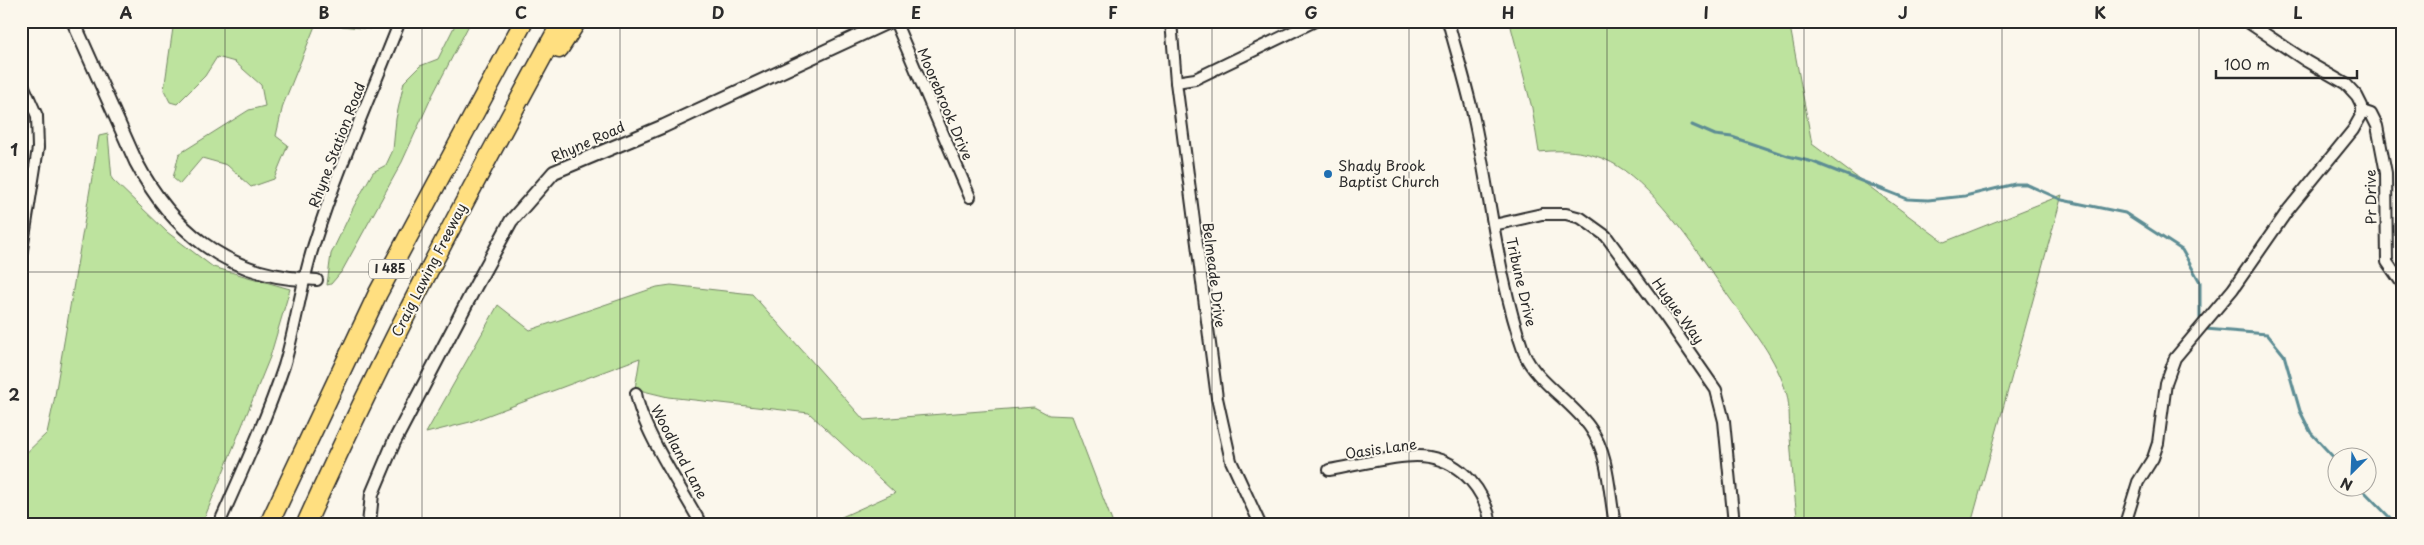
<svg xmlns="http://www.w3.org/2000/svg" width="2424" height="545" viewBox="0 0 2424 545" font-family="'Playpen Sans',sans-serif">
	<rect width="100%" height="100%" fill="#fbf7ec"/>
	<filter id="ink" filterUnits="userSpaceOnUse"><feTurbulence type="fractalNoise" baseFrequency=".02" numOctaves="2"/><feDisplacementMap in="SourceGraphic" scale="10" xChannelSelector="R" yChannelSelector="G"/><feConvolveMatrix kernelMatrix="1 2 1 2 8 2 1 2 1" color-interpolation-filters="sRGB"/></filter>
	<g filter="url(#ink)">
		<!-- green -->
		<g fill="#bde39e" stroke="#748764">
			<path d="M174,21H317L283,105L276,136L288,145L274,179L251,187L227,165L202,158L180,184L173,178L179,154L249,110L265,106L261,85L235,62L217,57L205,76L177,104L170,102L164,90Z"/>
			<path d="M332,21H375L371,29L341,26Z"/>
			<path d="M457,21H471L432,96L402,162L342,271L331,284L327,285L331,254L354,206L373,172L386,165L393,150L396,119L404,82L420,66L438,59Z"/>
			<path d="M1512,21H1789L1812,144L1944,242L2062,195L1971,524H1798C1794,495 1792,466 1790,437C1789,424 1790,408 1787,395C1777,358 1751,328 1729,297C1701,257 1658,190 1616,165C1592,151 1566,149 1539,152L1532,108L1510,23Z"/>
			<path d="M108,134L112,179L167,232L213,267L290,289L270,357L202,524H21V458L47,433L54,401L99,136Z"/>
			<path d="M671,285L752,294L864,420L1034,407L1049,415L1072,416L1113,524H826L895,493L809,413L668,397L635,389L640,358L470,422L426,433L498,305L530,330L657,287Z"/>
		</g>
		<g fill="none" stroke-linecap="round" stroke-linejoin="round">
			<!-- stream -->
			<g stroke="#5d8d94" stroke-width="3">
				<path d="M1692,125L1715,135L1732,137L1788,156L1813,162L1907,199L1928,200L1965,196L2015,184H2026L2062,200L2125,213L2182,250L2200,282V322"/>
				<path d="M2205,329L2267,334L2284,355L2300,411L2311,433L2336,460"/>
				<path d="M2361,488L2396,524"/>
			</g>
			<!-- minor casing -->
			<g stroke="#2b2b2b" stroke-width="14">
				<g id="minor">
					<path d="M895,21L970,197"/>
					<path d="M1171,21L1176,82L1217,398L1231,461L1260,524"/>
					<path d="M1448,21C1457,55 1468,89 1475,124C1491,200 1498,279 1524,353C1535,381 1574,403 1591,429C1609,455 1609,493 1615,524"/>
					<path d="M21,80L37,116L38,148L21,256"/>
					<path d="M1176,82L1195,79L1315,21"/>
					<path d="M2362,111L2371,114L2377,126L2386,173L2387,262L2403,285"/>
					<path d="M1494,225L1542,214H1566L1581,218L1606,236L1664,315L1716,390L1724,421L1734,524"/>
					<path d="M303,279L317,280"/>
					<path d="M636,393C641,428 683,491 701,524"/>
					<path d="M1329,470C1355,466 1404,452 1429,457C1463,463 1485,491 1491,524"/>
					<path d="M219,524C242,472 266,420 284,366C296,326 301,284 314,244C338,168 371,95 400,21"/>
					<path d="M2125,524L2138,482L2153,458L2158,443L2166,383L2175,358L2233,289L2288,210L2353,130L2362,114V106L2357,96L2346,84L2306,61L2246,21"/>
				</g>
			</g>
			<!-- tertiary casing -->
			<g stroke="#2b2b2b" stroke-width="16">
				<g id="tertiary">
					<path d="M73,21L136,162C171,229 226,275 303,279"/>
					<path d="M369,524L372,494L394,442L475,287L511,221L554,172L664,126L890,21"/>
				</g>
			</g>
			<!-- motorway casing -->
			<g stroke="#2b2b2b" stroke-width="21">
				<g id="motorway">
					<path d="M559,49L577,21"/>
					<path d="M269,524L378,293L524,21"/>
					<path d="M306,524C383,352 472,186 562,21"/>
				</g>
			</g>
			<!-- minor -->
			<use href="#minor" stroke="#fbf7ec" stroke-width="10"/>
			<!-- tertiary -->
			<use href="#tertiary" stroke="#fbf7ec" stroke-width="12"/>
			<!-- motorway -->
			<use href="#motorway" stroke="#ffdf80" stroke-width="18"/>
		</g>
	</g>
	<!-- grid -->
	<path fill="none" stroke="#2b2b2b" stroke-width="1" stroke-opacity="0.55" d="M225,21V524M422,21V524M620,21V524M817,21V524M1015,21V524M1212,21V524M1409,21V524M1607,21V524M1804,21V524M2002,21V524M2199,21V524M21,272H2403"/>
	<!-- markers -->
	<circle fill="#1f6fb2" stroke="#fbf7ec" stroke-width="2" cx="1328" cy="174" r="5"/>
	<g text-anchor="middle" stroke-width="4" stroke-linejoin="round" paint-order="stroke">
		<!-- shield labels -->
		<rect fill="#fbf7ec" stroke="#696865" stroke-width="1" x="369" y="259.5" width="42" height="19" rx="4"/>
		<g font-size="12" font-weight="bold" fill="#2b2b2b">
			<text x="390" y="273">I 485</text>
		</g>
		<!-- street labels -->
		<g font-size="14" fill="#2b2b2b" stroke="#fbf7ec">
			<text transform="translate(945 104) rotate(67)" y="5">Moorebrook Drive</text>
			<text transform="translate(588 142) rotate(-24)" y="5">Rhyne Road</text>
			<text transform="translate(337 145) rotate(-69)" y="5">Rhyne Station Road</text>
			<text transform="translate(2371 197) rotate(-91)" y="5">Pr Drive</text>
			<text transform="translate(429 270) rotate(-63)" y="5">Craig Lawing Freeway</text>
			<text transform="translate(1214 275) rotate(83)" y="5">Belmeade Drive</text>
			<text transform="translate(1521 282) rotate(77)" y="5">Tribune Drive</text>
			<text transform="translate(1678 311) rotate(54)" y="5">Hugue Way</text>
			<text transform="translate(1381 449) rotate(-8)" y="5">Oasis Lane</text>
			<text transform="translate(679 452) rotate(62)" y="5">Woodland Lane</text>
		</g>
		<!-- poi labels -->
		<g font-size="14" fill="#2b2b2b" stroke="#fbf7ec" text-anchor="start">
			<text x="1338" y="171">Shady Brook<tspan x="1338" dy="16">Baptist Church</tspan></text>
		</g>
	</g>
	<!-- margin -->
	<rect width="2424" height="545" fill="none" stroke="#fbf7ec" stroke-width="55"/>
	<!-- north arrow -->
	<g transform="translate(2352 472) rotate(204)"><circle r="24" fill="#fbf7ec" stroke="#a8a59f"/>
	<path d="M0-4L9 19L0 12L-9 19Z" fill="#1f6fb2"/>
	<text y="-8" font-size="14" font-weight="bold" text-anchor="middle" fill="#2b2b2b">N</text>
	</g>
	<!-- scale -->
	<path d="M2216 70v8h141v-8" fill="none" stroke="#2b2b2b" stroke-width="2.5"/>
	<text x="2224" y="70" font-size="15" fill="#2b2b2b" stroke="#fbf7ec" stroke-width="4" paint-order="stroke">100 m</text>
	<rect x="28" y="28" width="2368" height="490" fill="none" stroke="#2b2b2b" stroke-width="2"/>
	<g font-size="16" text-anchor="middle" font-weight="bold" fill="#2b2b2b">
		<text x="126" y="19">A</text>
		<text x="324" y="19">B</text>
		<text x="521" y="19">C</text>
		<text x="718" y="19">D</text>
		<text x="916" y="19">E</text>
		<text x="1113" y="19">F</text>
		<text x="1311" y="19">G</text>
		<text x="1508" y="19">H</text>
		<text x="1706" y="19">I</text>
		<text x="1903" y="19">J</text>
		<text x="2100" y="19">K</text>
		<text x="2298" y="19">L</text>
		<text x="14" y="156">1</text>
		<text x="14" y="401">2</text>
	</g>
</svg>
